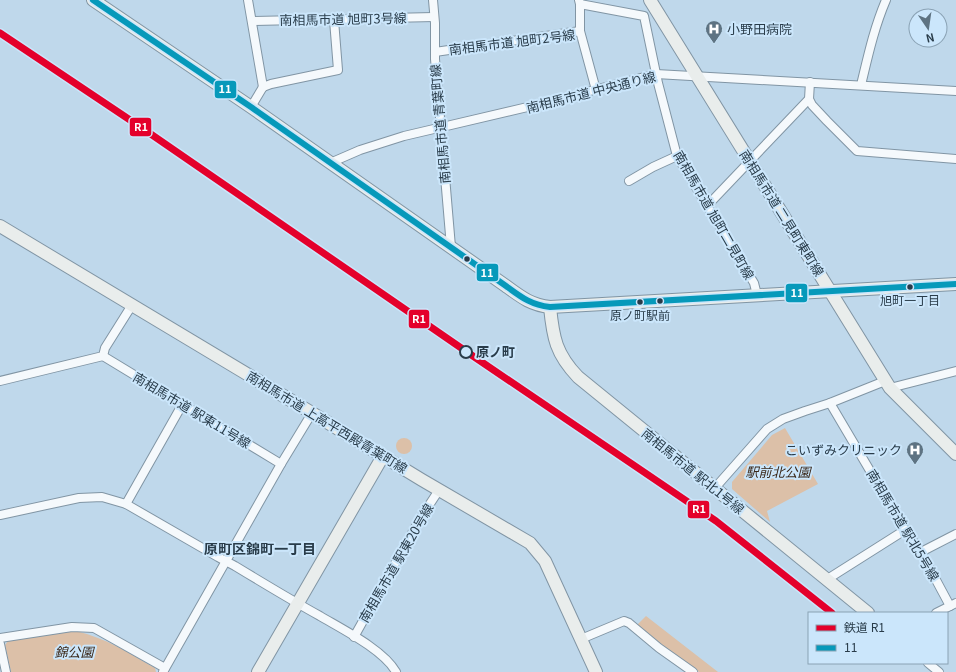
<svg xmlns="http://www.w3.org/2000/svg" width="956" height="672" viewBox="0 0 956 672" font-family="Georgia,'Noto Sans JP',serif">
	<rect width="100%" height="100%" fill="#bfd8eb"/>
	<!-- green -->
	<g fill="#dcc0a8">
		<path d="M785,428L818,484L767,511L770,522L732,489V482L772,435Z"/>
		<circle cx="404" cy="446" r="8"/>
		<path d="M646,616L718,672H699L636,626Z"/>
		<path d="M76,631C106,638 129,653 155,668L156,672H11L5,645L8,641Z"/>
	</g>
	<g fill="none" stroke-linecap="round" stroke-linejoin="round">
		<!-- street casing -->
		<g stroke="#8195a4" stroke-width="10">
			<g id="street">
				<path d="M248,0L263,87"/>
				<path d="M433,0L435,23V59L451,247"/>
				<path d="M579,0L580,4L644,16L658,83L677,156L754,283L757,295"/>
				<path d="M580,4V31"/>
				<path d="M252,21L434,17"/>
				<path d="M435,52L580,31L596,90"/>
				<path d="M861,85C868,56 874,28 886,0"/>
				<path d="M263,87L271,84L338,70L334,20"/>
				<path d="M809,99L812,105L827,121L857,151L956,159"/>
				<path d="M251,107L263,87"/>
				<path d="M330,163L360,150L404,136L536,105L656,74L956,91"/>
				<path d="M629,181L653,167L677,156"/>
				<path d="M707,206L809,99L810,82"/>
				<path d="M103,356L281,464"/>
				<path d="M0,381L103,356L105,348L132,305"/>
				<path d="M890,388L956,371"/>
				<path d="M830,403L905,530L921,552L950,606"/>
				<path d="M714,489L767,429L783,419L805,411L830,403L885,381"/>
				<path d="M126,504L182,405"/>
				<path d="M0,515L79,498L102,497L126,504L218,557L235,566C263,583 291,600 320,616C342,629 384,650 396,672"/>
				<path d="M921,552L956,534"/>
				<path d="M826,580L905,530"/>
				<path d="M936,613L956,603"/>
				<path d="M354,637L420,519L439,490"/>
				<path d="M0,638L72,627L94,628L165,668"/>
				<path d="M581,639L624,621L629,623L659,648L693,672"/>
				<path d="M0,644L6,672"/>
				<path d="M928,663L939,672"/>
				<path d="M163,672L281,464L312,413"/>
			</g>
		</g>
		<!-- secondary casing -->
		<g stroke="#8195a4" stroke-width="14">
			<g id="secondary">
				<path d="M93,0L251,107L506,286C521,297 531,305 550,307L956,284"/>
				<path d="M650,0L890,388L956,454"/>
				<path d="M0,226L312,413L422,480L530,543L545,561L596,672"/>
				<path d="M550,307C553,338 556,354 578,377L868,613"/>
				<path d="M258,672L383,456"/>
			</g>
		</g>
		<!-- street -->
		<use href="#street" stroke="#f5f9fc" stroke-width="8"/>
		<!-- secondary -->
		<use href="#secondary" stroke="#e9edec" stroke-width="12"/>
		<!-- bus-1 casing -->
		<g stroke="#cbe6fb" stroke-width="9">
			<path id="bus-1" d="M93,0L251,107L506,286C521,297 531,305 550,307L956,284"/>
		</g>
		<!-- bus-1 -->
		<use href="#bus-1" stroke="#0699ba" stroke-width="6"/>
		<!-- rail-1 casing -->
		<g stroke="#cbe6fb" stroke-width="10">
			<path id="rail-1" d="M0,33L142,128L467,352L716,521L832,613"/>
		</g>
		<!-- rail-1 -->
		<use href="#rail-1" stroke="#e4002b" stroke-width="7"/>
	</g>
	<!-- icons -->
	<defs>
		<g id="hospital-pin" transform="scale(0.9)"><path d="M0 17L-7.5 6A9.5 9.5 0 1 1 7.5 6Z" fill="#5e7382" stroke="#cbe6fb"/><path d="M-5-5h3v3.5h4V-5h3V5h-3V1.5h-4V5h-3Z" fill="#fff"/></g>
	</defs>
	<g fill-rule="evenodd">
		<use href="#hospital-pin" x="714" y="29"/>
		<use href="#hospital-pin" x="915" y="450"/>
	</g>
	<!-- markers -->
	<g fill="#293c4a" stroke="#cbe6fb" stroke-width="1.5">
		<circle cx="467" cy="259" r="3.5"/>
		<circle cx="910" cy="287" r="3.5"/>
		<circle cx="660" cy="301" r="3.5"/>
		<circle cx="640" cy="302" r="3.5"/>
	</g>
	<circle fill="#cbe6fb" stroke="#293c4a" stroke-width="2" cx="466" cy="352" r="6"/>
	<g text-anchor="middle" stroke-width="4" stroke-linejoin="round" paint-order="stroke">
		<!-- bus labels -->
		<g font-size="12" fill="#293c4a" stroke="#cbe6fb">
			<text x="910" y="305">旭町一丁目</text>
			<text x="640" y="320">原ノ町駅前</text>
		</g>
		<!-- street labels -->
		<g font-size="13" fill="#293c4a" stroke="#cbe6fb">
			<text transform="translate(343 19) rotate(-1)" y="5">南相馬市道 旭町3号線</text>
			<text transform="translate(512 42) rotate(-7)" y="5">南相馬市道 旭町2号線</text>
			<text transform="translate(591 92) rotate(-14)" y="5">南相馬市道 中央通り線</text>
			<text transform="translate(440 124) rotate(-95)" y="5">南相馬市道 青葉町線</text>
			<text transform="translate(782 213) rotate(58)" y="5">南相馬市道 二見町東町線</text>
			<text transform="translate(714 215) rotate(60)" y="5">南相馬市道 旭町二見町線</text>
			<text transform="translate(192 410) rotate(31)" y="5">南相馬市道 駅東11号線</text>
			<text transform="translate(327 422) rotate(31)" y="5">南相馬市道 上高平西殿青葉町線</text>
			<text transform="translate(693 471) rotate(39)" y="5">南相馬市道 駅北1号線</text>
			<text transform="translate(903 525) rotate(59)" y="5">南相馬市道 駅北5号線</text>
			<text transform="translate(396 563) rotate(-60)" y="5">南相馬市道 駅東20号線</text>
		</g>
		<!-- poi labels -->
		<g font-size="13" fill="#293c4a" stroke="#cbe6fb" text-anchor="start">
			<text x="727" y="34">小野田病院</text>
			<text x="902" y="455" text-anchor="end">こいずみクリニック</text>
		</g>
		<!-- stop labels -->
		<g font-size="13" font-weight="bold" fill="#293c4a" stroke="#cbe6fb" text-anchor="start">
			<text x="476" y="357">原ノ町</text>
		</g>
		<!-- park labels -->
		<g font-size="13" font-style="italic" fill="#3a2718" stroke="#cbe6fb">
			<text x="778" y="477">駅前北公園</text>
			<text x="74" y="657">錦公園</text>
		</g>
		<!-- neighbourhood labels -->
		<g font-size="14" font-weight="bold" fill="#293c4a" stroke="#cbe6fb">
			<text x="260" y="554">原町区錦町一丁目</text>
		</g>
	</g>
	<g stroke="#cbe6fb" stroke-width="1.5">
		<rect x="214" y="80" width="23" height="19" rx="4" fill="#0699ba"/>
		<rect x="129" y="117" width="23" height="20" rx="4" fill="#e4002b"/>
		<rect x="476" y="263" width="23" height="19" rx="4" fill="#0699ba"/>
		<rect x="785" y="283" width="23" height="20" rx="4" fill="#0699ba"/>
		<rect x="408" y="309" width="22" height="20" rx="4" fill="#e4002b"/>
		<rect x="687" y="500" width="23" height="19" rx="4" fill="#e4002b"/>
	</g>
	<g font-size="11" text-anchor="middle" font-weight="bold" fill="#fff">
		<text x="225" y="93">11</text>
		<text x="141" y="131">R1</text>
		<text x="487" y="277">11</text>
		<text x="797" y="297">11</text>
		<text x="419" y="323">R1</text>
		<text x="699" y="513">R1</text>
	</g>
	<!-- legend -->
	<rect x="808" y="612" width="140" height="52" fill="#cbe6fb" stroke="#8aa2b4"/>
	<rect x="816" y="625" width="20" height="6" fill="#e4002b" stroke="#8aa2b4"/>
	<text x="844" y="632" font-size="12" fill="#293c4a">鉄道 R1</text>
	<rect x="816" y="645" width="20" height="6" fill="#0699ba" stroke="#8aa2b4"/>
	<text x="844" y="652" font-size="12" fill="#293c4a">11</text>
	<!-- north arrow -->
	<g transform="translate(928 28) rotate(167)"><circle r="19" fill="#cbe6fb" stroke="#8aa2b4"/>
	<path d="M0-3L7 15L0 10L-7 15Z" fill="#5e7382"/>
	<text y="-6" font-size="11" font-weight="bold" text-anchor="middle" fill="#293c4a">N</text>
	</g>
</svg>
